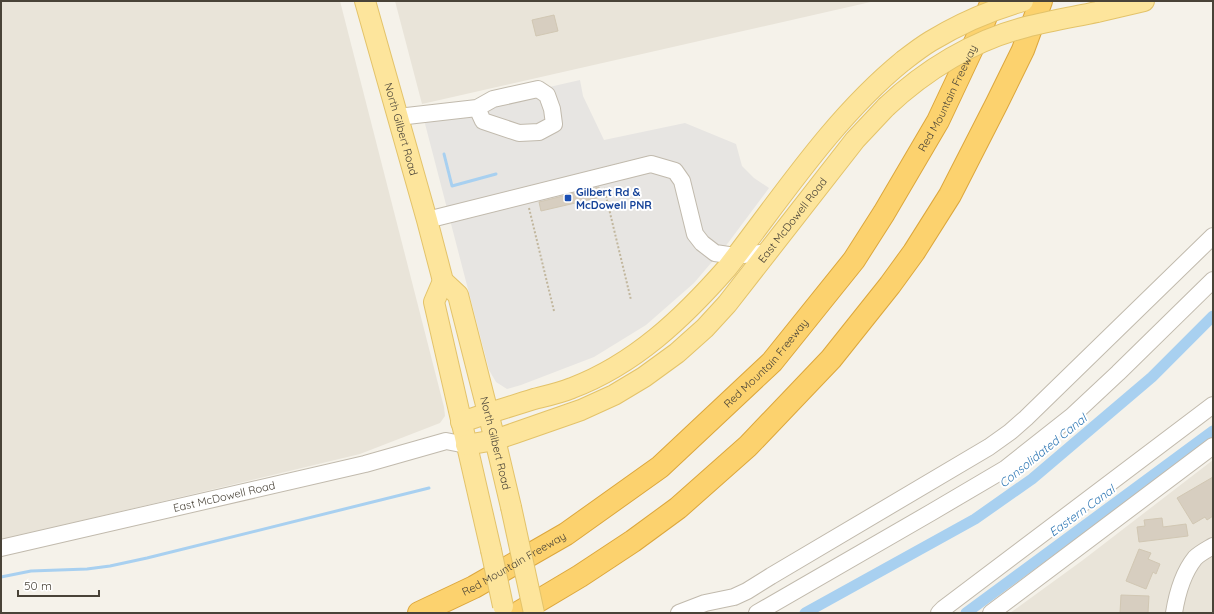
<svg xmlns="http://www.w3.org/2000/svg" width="1214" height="614" viewBox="0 0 1214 614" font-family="Quicksand,sans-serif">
	<rect width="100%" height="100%" fill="#f5f2ea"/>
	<!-- residential -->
	<g fill="#e9e4d9">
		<path d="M1,1H340L444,407L445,416L440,423L360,454L1,540Z"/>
		<path d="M395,1H875L422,104Z"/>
		<path d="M1213,460V613H1010L1083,560Z"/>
	</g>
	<!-- parking -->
	<path fill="#e7e5e2" d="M580,80L583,96L604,140L685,123L736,144L742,166L754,178L769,188L728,243L694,283L646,325L594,357L521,385L507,389L496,382L489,370L423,116Z"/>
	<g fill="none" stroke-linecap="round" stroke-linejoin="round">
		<!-- stream -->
		<g stroke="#a8d0f0" stroke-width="3">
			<path d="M444,154L452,186L496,174"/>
			<path d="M1,577L31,571L87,569L110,566L147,558L429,488"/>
		</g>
		<!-- canal -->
		<g stroke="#a8d0f0" stroke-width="11">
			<path d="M805,613L975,519L1032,479L1152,377L1213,316"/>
			<path d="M966,613L1213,431"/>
		</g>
	</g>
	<!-- building -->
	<g fill="#d7cec0" stroke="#d1c7b3">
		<path d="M554,15L558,31L536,36L532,20Z"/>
		<path d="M599,187L601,197L541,211L539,202Z"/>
		<path d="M1213,477V516L1207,520L1205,517L1193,524L1177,498Z"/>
		<path d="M1162,518L1163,527L1186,524L1188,536L1139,542L1137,527L1145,526L1144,520Z"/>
		<path d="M1139,549L1151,553L1148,559L1160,564L1156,574L1153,572L1146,589L1126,581Z"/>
		<path d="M1121,595L1149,596L1148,613H1120Z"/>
	</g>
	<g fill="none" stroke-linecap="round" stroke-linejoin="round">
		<!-- minor casing -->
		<g stroke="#c1baad" stroke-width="18">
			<g id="minor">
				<path d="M398,117L477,108L493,99L538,89L547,95L552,109L554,124L539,132L519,133L483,121L477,108"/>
				<path d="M427,220L651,164L675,171L682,181L695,234L702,243L715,253L735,256L768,252"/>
				<path id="s1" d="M1,548L365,464L446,441L466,445"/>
				<path d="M679,613L705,603L734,597L747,591L771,576L989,447L1010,432L1026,418L1213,236"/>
				<path d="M757,613L932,512L1005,469L1072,416L1118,373L1213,280"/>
				<path d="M939,613L943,609L1213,405"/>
				<path d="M991,613L1213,446"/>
				<path d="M1174,613C1177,594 1183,573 1195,558C1200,553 1208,549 1213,546"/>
			</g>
		</g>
		<!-- major casing -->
		<g stroke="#e3c36a" stroke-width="22">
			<g id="major">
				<path id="s2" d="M365,1L427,220L443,281L458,295L498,452L511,507"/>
				<path d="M1097,12L1144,1"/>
				<path d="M443,281L434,302L491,550"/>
				<path d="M461,422C485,414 509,407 534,399C546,396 560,393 572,388C635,364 683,318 727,268C782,197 833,118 903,61"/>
				<path id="s3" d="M466,445L495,440L515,433L581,410L614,395L644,377L677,353L705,328L727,304L855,140L886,107"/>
			</g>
		</g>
		<!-- highway casing -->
		<g stroke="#dca73d" stroke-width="24">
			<g id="highway">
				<path id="s4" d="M419,613L474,587L566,534L660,467L772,362L854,260L884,213L938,121L979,34L992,1"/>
				<path d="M518,613L580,576L633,541L678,508L748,446L831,359L890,285L914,252L950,195L997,103L1023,50L1041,1"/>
			</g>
		</g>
		<!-- path -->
		<g stroke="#c2b79e" stroke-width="2" stroke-dasharray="2 2" stroke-linecap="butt">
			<path d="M604,188L631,300"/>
			<path d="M529,208L554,311"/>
		</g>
		<!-- minor -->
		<use href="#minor" stroke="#fff" stroke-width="16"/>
		<!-- major -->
		<use href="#major" stroke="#fde59c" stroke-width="20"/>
		<!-- highway -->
		<use href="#highway" stroke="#fcd26e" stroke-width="22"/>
		<!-- major-bridge casing -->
		<g stroke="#e3c36a" stroke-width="22" stroke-linecap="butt">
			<g id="major-bridge">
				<path d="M903,61C912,54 921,47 931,41C959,24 991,10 1023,1"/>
				<path d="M886,107C925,70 974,40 1026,27C1049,21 1073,17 1097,12"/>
				<path d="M511,507L534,613"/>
				<path d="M491,550L503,606"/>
			</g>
		</g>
		<!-- major-bridge -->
		<use href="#major-bridge" stroke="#fde59c" stroke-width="20"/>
	</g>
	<!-- markers -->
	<rect fill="#1a4fb4" stroke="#fff" stroke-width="1.5" x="564" y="194" width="8" height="8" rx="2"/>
	<g text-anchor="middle" stroke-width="4" stroke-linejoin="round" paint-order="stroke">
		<!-- street labels -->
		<g font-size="11" fill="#494338" stroke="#fff">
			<text dy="4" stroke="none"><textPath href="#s4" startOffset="754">Red Mountain Freeway</textPath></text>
			<text dy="4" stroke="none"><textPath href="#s2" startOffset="133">North Gilbert Road</textPath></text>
			<text dy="4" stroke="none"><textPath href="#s3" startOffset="409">East McDowell Road</textPath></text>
			<text dy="4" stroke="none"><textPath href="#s4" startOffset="431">Red Mountain Freeway</textPath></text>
			<text dy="4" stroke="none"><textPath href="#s2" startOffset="464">North Gilbert Road</textPath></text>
			<text dy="4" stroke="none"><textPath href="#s1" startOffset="229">East McDowell Road</textPath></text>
			<text dy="4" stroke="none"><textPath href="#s4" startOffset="107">Red Mountain Freeway</textPath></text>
		</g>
		<!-- transit labels -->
		<g font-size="11" font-weight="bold" fill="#164399" stroke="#fff" text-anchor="start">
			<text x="576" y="196">Gilbert Rd &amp;<tspan x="576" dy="13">McDowell PNR</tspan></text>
		</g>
		<!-- water labels -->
		<g font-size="12" font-style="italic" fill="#3179b5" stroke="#fff">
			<text transform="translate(1043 451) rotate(-39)" y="4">Consolidated Canal</text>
			<text transform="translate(1082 511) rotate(-36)" y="4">Eastern Canal</text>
		</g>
	</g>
	<!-- border -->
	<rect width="1214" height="614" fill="none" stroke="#494338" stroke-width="4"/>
	<!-- scale -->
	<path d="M18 590v6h81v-6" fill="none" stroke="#494338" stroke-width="2"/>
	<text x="24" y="590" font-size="12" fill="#494338" stroke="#ffffff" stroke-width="3" paint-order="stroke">50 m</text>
</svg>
